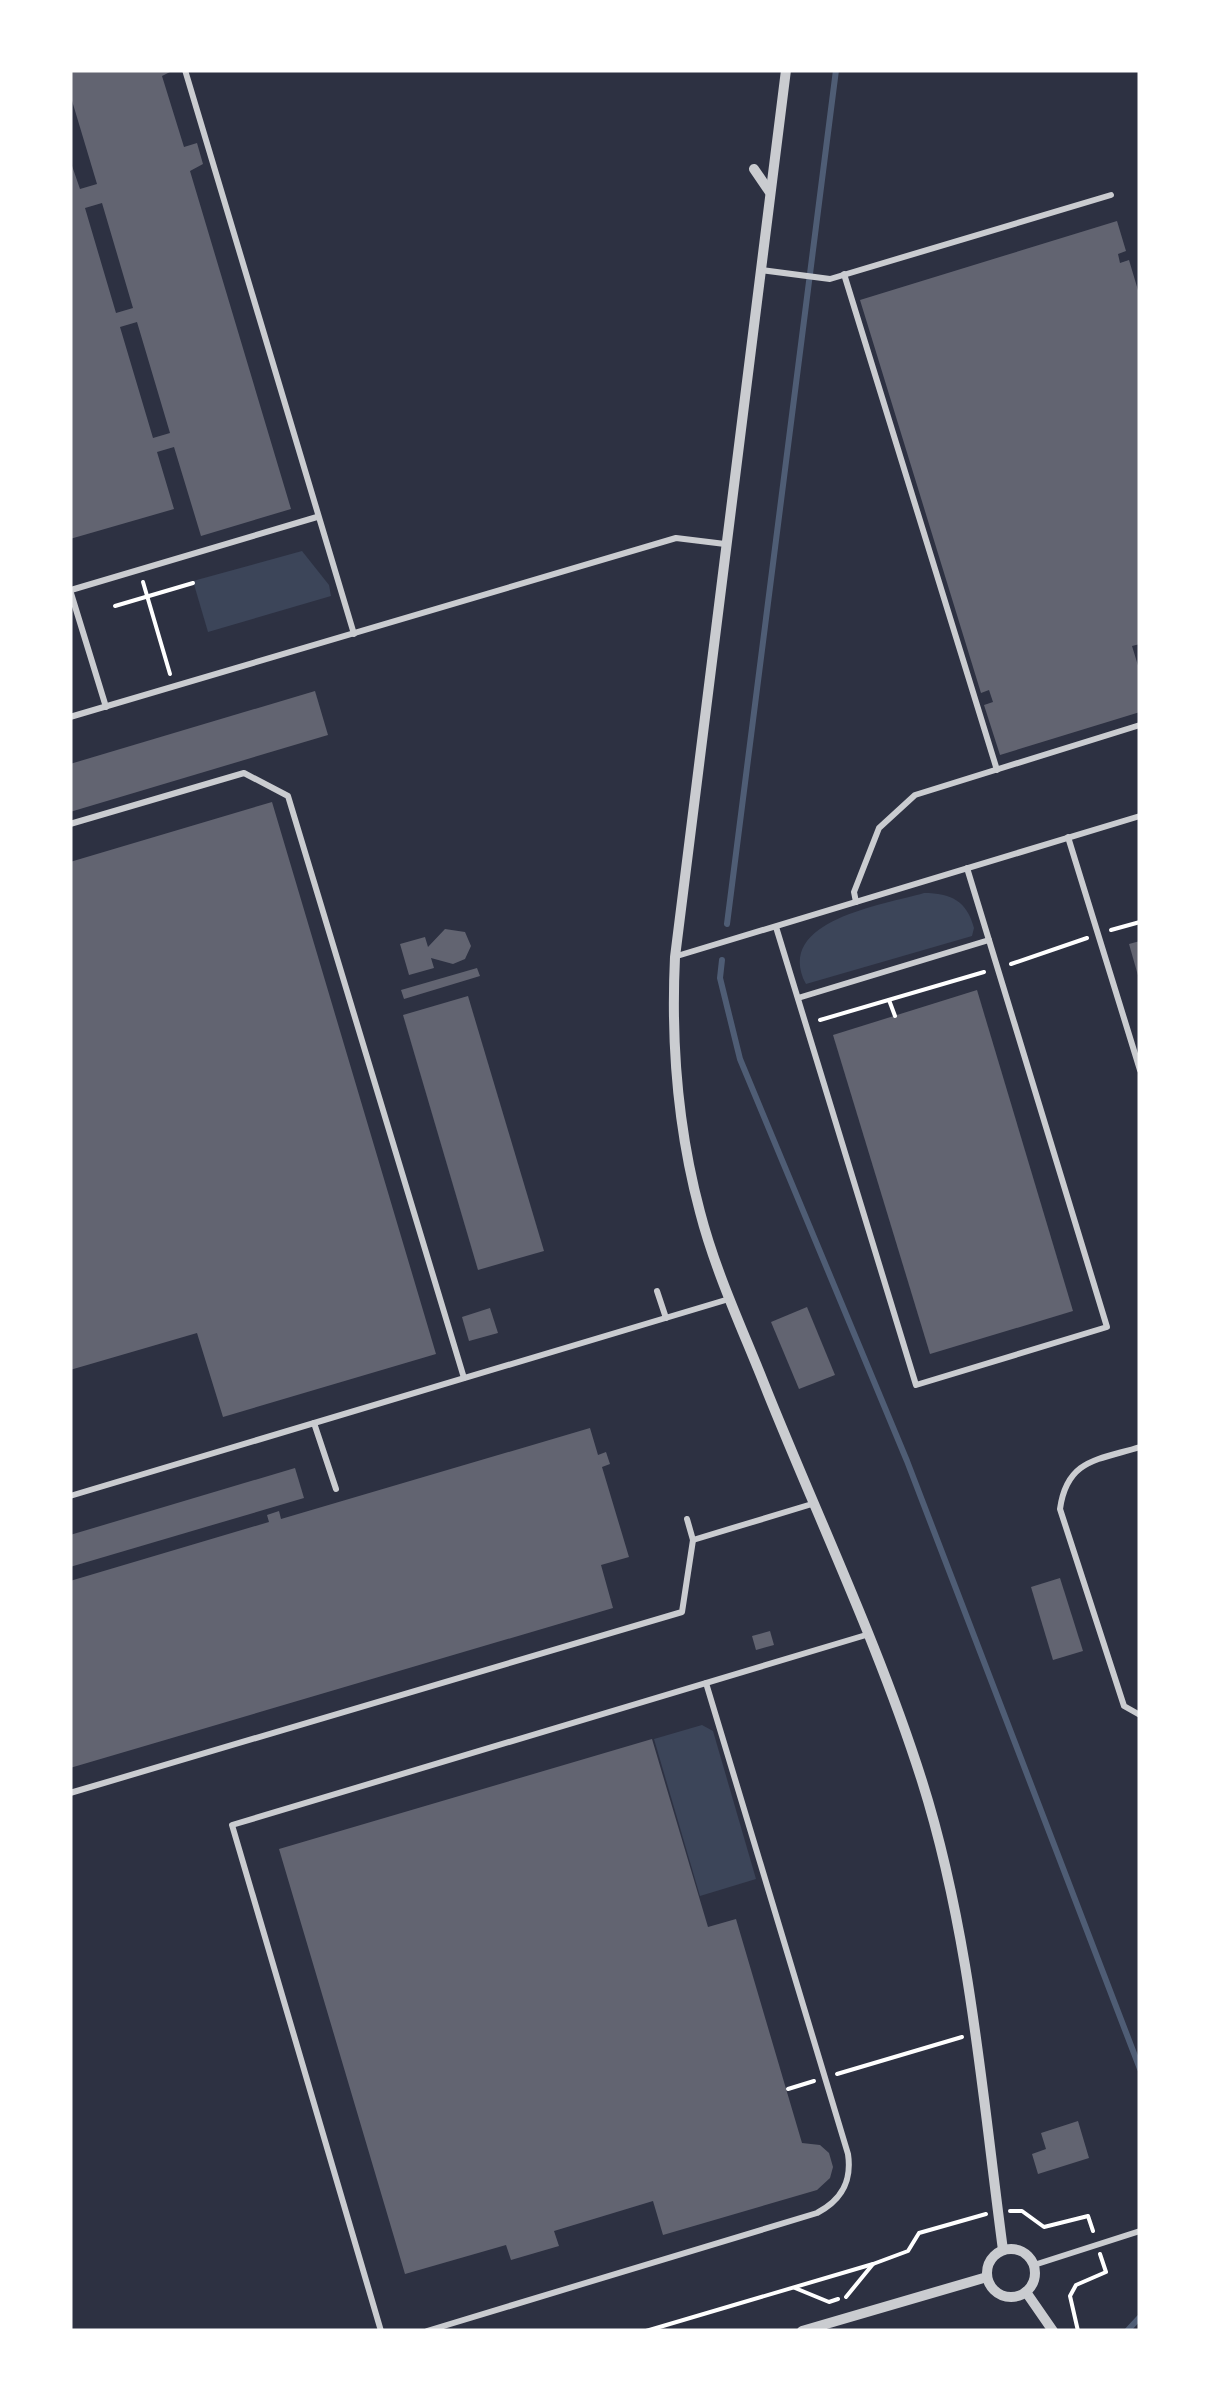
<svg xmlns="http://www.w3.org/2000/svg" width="1210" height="2401" viewBox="0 0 1210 2401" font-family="Inter,sans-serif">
	<rect width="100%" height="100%" fill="#2d3142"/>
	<!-- green -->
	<g fill="#3c4559">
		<path d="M302,551L329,585L331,596L208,632L193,581Z"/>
		<path d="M924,893C951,893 967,901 974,928L972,936L806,984C773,920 884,905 924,893Z"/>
		<path d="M702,1725L713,1731L756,1879L700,1896L654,1739Z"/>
	</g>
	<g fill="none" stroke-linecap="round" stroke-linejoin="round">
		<!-- stream -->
		<g stroke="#4f5d75" stroke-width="6">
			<path d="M727,924L836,70"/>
			<path d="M722,960L720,978L740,1059L907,1461L1140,2069"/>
			<path d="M1127,2331L1140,2317"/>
		</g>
	</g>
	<!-- building -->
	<g fill="#626471" fill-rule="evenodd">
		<path d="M70,70H174L162,76L184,147L197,143L203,164L190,171L291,509L201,536L174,447L157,452L174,509L70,539V160L80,189L97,184L70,94ZM102,203L133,308L116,313L85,208ZM137,322L170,433L153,438L120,327Z"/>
		<path d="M1117,221L1126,251L1118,254L1120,263L1129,260L1140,297V644L1132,646L1140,672V712L1000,755L984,705L993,702L989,690L981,693L860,300Z"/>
		<path d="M315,691L328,735L70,812V764Z"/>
		<path d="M272,802L436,1354L223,1417L197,1333L70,1370V862Z"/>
		<path d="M445,929L465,932L471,946L465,959L453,964L431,958L434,968L409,975L400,944L425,937L428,947Z"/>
		<path d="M1140,941V979H1139L1129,944Z"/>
		<path d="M477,968L480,976L404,999L401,990Z"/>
		<path d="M977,990L1073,1311L930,1354L833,1035Z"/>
		<path d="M468,996L544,1251L478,1270L403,1015Z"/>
		<path d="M807,1307L835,1375L799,1389L771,1322Z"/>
		<path d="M490,1308L498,1333L469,1341L462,1317Z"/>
		<path d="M590,1428L598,1455L606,1452L610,1464L602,1467L629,1557L601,1565L613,1608L70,1768V1581L269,1522L267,1515L279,1511L281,1519Z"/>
		<path d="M295,1468L304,1498L70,1567V1535Z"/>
		<path d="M1060,1578L1083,1651L1053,1660L1031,1587Z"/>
		<path d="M770,1631L774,1645L756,1650L752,1636Z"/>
		<path d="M652,1739L708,1927L736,1919L802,2143L820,2145L829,2153L833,2167L830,2178L817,2190L663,2235L653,2201L554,2231L559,2246L511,2260L506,2245L405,2274L279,1849Z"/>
		<path d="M1078,2121L1089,2158L1038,2174L1032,2154L1046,2149L1041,2133Z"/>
	</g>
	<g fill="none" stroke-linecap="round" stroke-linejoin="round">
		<!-- path -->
		<g stroke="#fff" stroke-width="4">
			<path d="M143,582L170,674"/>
			<path d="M115,606L193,583"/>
			<path d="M1111,930L1140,922"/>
			<path d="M1011,964L1087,938"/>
			<path d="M889,1000L895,1016"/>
			<path d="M820,1020L984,972"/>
			<path d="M837,2074L962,2037"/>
			<path d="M788,2089L814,2081"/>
			<path d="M1010,2211H1022L1044,2227L1088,2216L1093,2231"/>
			<path d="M795,2288L829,2302L838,2299"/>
			<path d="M846,2297L873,2264"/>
			<path d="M646,2331L873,2264L908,2251L919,2233L986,2214"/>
			<path d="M1078,2331L1070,2296L1076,2285L1106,2272L1100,2254"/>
		</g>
		<!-- service -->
		<g stroke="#caccd0" stroke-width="6">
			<path d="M185,70L354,634"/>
			<path d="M761,270L830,279L1111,195"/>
			<path d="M844,274L997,770"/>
			<path d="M70,590L106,707"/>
			<path d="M71,590L317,517"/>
			<path d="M70,717L676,538L725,544"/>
			<path d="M70,824L244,773L288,796L464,1378"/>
			<path d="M1068,837L1140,1070"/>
			<path d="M856,902L854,892L879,828L915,795L1140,725"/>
			<path d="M776,927L916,1385L1107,1327L967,868"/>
			<path d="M677,956L1140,816"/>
			<path d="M798,998L989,940"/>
			<path d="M657,1291L666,1318"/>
			<path d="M314,1423L336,1489"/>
			<path d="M1140,1447C1098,1460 1067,1459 1060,1509L1124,1706L1140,1715"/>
			<path d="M70,1496L729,1299"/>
			<path d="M687,1519L693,1540L812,1504"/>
			<path d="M70,1793L682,1612L693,1540"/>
			<path d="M1034,2265L1140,2231"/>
			<path d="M381,2331L232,1825L866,1635"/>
			<path d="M427,2331L817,2213C842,2200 852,2181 848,2154L706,1683"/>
		</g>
		<!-- minor -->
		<g stroke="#caccd0" stroke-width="10">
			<path d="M786,70L675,957C671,1041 678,1130 700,1212C715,1270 741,1326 763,1381C816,1514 879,1645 922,1781C970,1933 982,2093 1003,2250"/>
			<path d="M754,169L769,191"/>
			<circle cx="1011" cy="2273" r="24"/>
			<path d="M1026,2292L1053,2331"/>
			<path d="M802,2331L987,2277"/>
		</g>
	</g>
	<!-- border -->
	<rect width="1210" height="2401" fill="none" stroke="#ffffff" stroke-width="145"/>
</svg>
